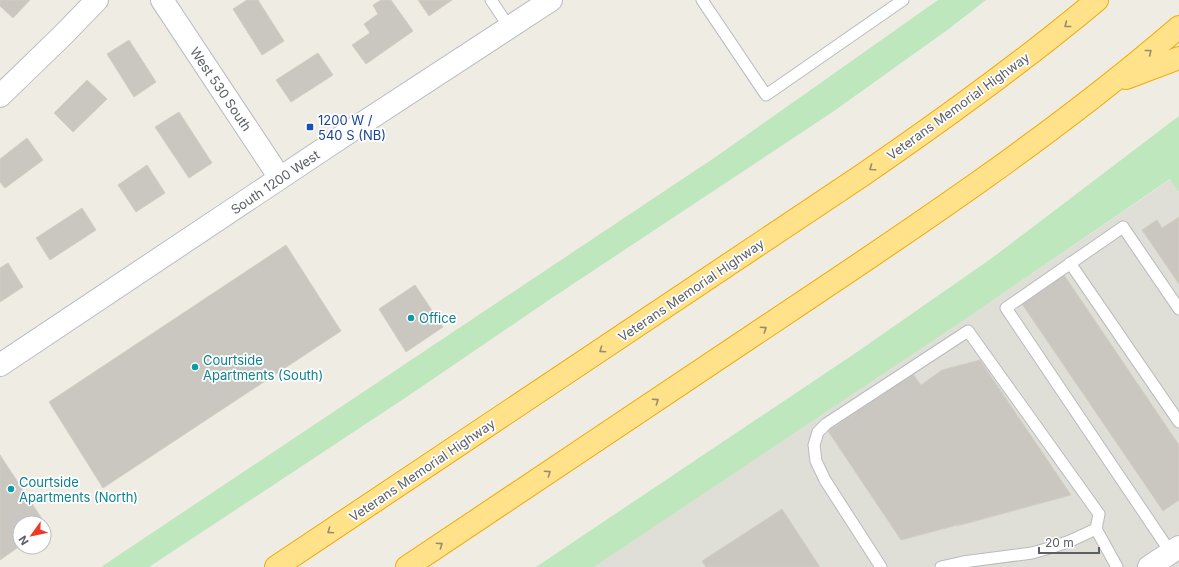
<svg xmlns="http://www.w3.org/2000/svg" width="1179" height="567" viewBox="0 0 1179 567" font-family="Inter,sans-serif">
	<rect width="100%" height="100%" fill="#efece3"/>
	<!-- industrial -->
	<path fill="#dfded7" d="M1171,179L1179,192V567H594L970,316Z"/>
	<!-- green -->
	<g fill="#bee7be">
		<path d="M938,0H986L950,28L834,111L549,300L408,396L149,567H101L717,156Z"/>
		<path d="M1179,116V192L1170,179L970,316L594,567H536L857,352L992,258Z"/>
	</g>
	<!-- building -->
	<g fill="#cac6c0" stroke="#d4cec1">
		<path d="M0,0H30L13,18L0,6Z"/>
		<path d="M247,0H258L284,41L262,55L233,9Z"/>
		<path d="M381,0H391L413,31L366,64L352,45L370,33L364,24L378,14L373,5Z"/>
		<path d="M418,0H452L429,16Z"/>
		<path d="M129,40L156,82L134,97L107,54Z"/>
		<path d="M318,53L333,75L291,102L276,80Z"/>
		<path d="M87,80L107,99L73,132L54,113Z"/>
		<path d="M179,112L212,163L189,178L155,127Z"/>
		<path d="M27,138L43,160L5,188L0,182V159Z"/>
		<path d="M147,165L165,193L136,212L118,185Z"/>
		<path d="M82,208L96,230L50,260L36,238Z"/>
		<path d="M1179,217V284L1142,230L1157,220L1162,228Z"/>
		<path d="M286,245L341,331L103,488L49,402Z"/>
		<path d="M8,263L23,287L0,302V268Z"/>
		<path d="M1064,275L1179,445V500L1163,511L1022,304Z"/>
		<path d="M415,285L443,327L406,352L379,309Z"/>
		<path d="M980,360L1071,495L957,526L961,524L901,540L828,431L913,374L921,385L942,370Z"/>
		<path d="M0,455L48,528L44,531V523H20V546L0,560Z"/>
		<path d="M782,509L820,567H706L702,561Z"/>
	</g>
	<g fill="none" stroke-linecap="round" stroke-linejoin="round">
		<!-- service casing -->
		<g stroke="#b8bbc0" stroke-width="13">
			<g id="service">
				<path d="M491,0L509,27"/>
				<path d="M702,0L766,95L903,0"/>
				<path d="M1070,263L1179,422"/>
				<path d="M1171,553L1006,308L1123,227L1179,309"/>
				<path d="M881,567L825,480L816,461L814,445L818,432L826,424L968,331L1099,514L1096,529"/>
				<path d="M941,567L963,562L1032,553L1053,547L1070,541L1096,529L1117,567"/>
			</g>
		</g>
		<!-- minor casing -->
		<g stroke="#b8bbc0" stroke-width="24">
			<g id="minor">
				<path d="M162,0L280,178"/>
				<path d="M0,96L62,36L97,0"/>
				<path d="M1149,567L1179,547"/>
			</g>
		</g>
		<!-- secondary casing -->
		<g stroke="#b9bcc2" stroke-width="24">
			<path id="secondary" d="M0,365L343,136L551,0"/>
		</g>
		<!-- motorway casing -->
		<g stroke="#f2a800" stroke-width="24">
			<g id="motorway">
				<path d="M1126,78L1179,58"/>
				<path d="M276,567L864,174C944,119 1023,62 1097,0"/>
				<path d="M407,567C533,483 659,398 785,314C920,224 1056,133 1179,27"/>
			</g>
		</g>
		<!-- service -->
		<use href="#service" stroke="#fff" stroke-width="11"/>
		<!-- minor -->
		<use href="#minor" stroke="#fff" stroke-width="22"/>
		<!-- secondary -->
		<use href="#secondary" stroke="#fff" stroke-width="22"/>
		<!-- motorway -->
		<use href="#motorway" stroke="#ffe28a" stroke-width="22"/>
	</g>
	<!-- one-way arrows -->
	<defs><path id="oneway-chevron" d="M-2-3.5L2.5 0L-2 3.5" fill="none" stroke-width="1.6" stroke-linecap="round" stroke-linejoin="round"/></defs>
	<g stroke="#948d71">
		<use href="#oneway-chevron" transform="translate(1067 25) rotate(142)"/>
		<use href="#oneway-chevron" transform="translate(1149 52) rotate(-39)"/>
		<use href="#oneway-chevron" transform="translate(872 168) rotate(145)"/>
		<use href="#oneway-chevron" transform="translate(764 329) rotate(-34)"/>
		<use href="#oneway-chevron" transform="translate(602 350) rotate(146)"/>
		<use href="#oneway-chevron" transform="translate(656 401) rotate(-34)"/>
		<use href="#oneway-chevron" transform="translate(548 473) rotate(-34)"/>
		<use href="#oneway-chevron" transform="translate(330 531) rotate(146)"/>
		<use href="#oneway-chevron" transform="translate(440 545) rotate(-34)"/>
	</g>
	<!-- markers -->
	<rect fill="#1a4fb4" stroke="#fff" stroke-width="1.5" x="306" y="123" width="8" height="8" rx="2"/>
	<g fill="#0f9aa8" stroke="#fff" stroke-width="1.5">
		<circle cx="411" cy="318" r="4"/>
		<circle cx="195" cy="367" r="4"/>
		<circle cx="11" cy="489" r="4"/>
	</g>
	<g text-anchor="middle" stroke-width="3.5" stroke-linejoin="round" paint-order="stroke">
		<!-- street labels -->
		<g font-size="13" fill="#5b5f64" stroke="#fff">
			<text transform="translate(221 89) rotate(56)" y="5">West 530 South</text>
			<text transform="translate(958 106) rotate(-36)" y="5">Veterans Memorial Highway</text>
			<text transform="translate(275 182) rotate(-34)" y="5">South 1200 West</text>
			<text transform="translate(691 290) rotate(-34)" y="5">Veterans Memorial Highway</text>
			<text transform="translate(422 470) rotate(-34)" y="5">Veterans Memorial Highway</text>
		</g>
		<!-- transit labels -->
		<g font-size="13" fill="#164399" stroke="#fff" text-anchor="start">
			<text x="318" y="125">1200 W /<tspan x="318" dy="15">540 S (NB)</tspan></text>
		</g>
		<!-- culture labels -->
		<g font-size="13" fill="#0d838f" stroke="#fff" text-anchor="start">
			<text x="419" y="323">Office</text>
			<text x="203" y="365">Courtside<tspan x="203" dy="15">Apartments (South)</tspan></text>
			<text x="19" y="487">Courtside<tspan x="19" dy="15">Apartments (North)</tspan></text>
		</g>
	</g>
	<!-- north arrow -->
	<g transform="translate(32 535) rotate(237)"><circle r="19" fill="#ffffff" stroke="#bdbfc1"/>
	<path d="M0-3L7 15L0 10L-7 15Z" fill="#f13827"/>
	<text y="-6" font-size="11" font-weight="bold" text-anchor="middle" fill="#5b5f64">N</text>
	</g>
	<!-- scale -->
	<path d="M1039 547v6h60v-6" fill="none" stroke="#5b5f64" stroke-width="2"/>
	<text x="1045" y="547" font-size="12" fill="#5b5f64" stroke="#ffffff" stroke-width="3" paint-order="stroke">20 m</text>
</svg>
